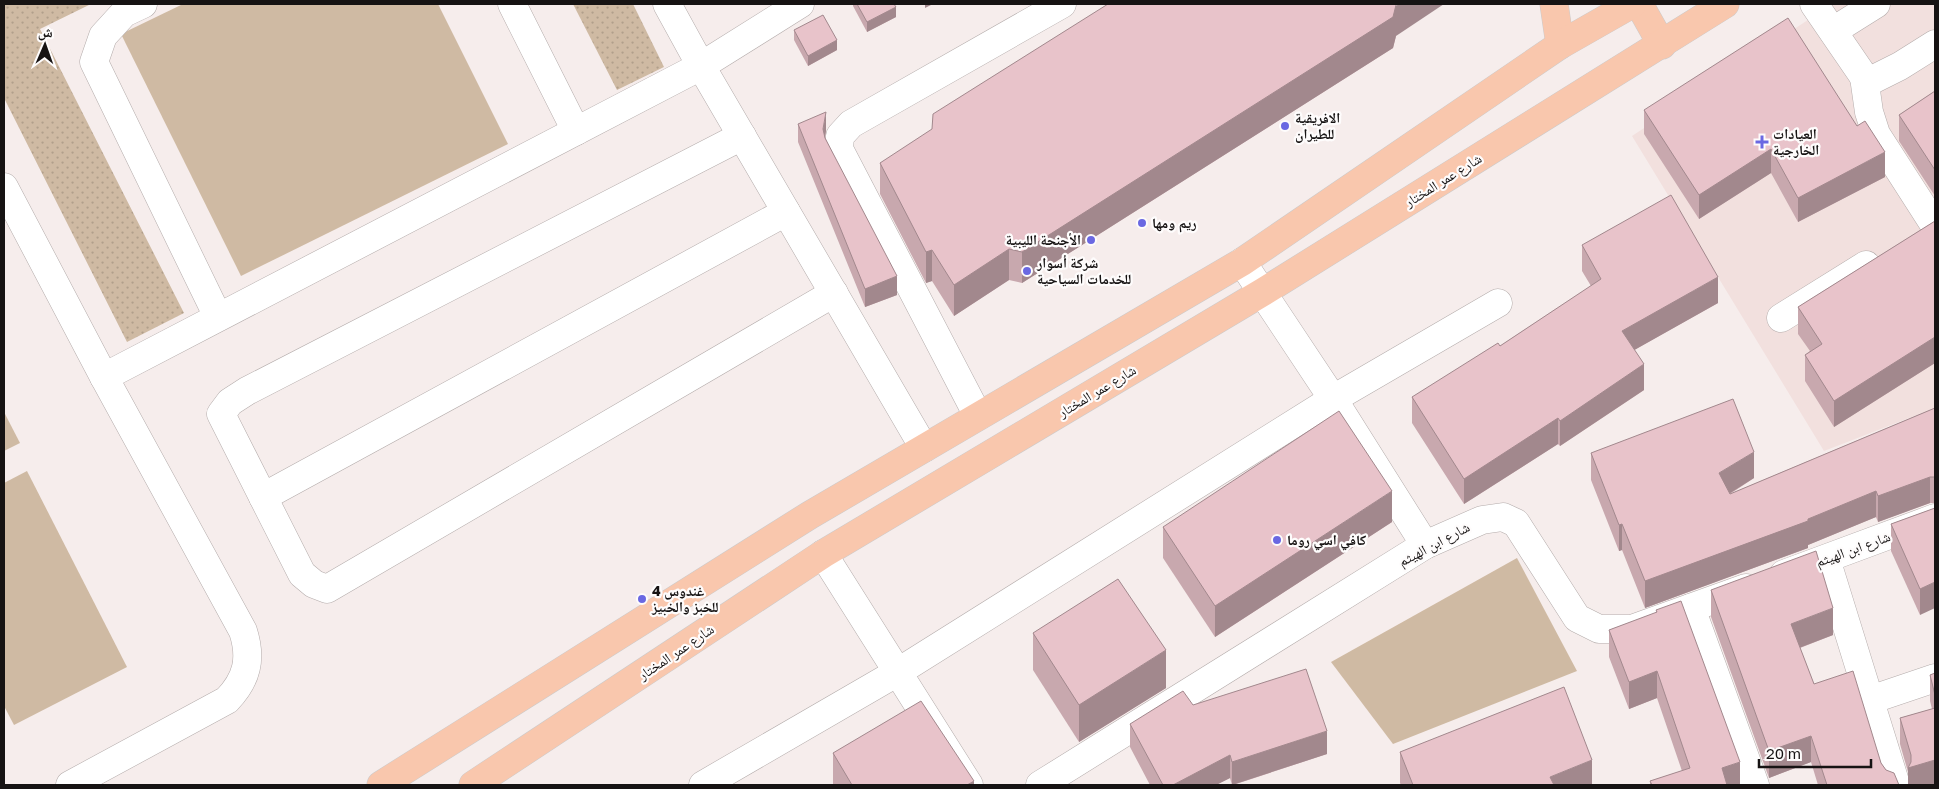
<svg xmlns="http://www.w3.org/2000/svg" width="1939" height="789" viewBox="0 0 1939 789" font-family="'Golos Text','Noto Naskh Arabic',sans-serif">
	<defs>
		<pattern id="grass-dots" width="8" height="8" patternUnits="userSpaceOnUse" patternTransform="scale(1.25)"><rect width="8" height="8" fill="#cfbaa3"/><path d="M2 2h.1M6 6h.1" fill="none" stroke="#b19f8b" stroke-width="1.8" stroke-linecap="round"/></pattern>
	</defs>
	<rect width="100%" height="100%" fill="#f6edec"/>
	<!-- built -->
	<path fill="#f2e0de" d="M1832,4H1935V408L1824,451L1632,136Z"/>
	<!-- grass -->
	<g fill="url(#grass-dots)">
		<path d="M4,4H91L40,29L184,313L127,342L4,98Z"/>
		<path d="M573,4H633L664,67L617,90Z"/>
	</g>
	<!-- park -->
	<g fill="#cfbaa3">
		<path d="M183,4H438L508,144L241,276L121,34Z"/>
		<path d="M4,412L20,443L4,451Z"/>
		<path d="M27,471L127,667L14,725L4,706V483Z"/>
		<path d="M1517,558L1577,671L1393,744L1331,662Z"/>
	</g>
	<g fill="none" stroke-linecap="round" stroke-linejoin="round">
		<!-- minor casing -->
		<g stroke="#b4acab" stroke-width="29">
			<g id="minor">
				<path d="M143,4L124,13L103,36L94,62L218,317"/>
				<path d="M512,4L576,131"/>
				<path d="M667,4L701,66L924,448"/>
				<path d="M1814,4L1864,77L1874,79L1900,66L1935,44"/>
				<path d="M1833,31L1876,4"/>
				<path d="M1864,77L1869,112L1876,134L1935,226"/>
				<path d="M742,136L247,391L230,402L221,414L302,574L314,584L327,589L834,293"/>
				<path d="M4,187L104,377L243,631C252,659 247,679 227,700L70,785"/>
				<path d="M1242,262L1333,399L1425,545"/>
				<path d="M1781,318L1866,265"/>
				<path d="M104,377L701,66L800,4"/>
				<path d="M978,416L839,149L840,136L851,124L1062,4"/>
				<path d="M263,497L786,212"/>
				<path d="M823,554L969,785"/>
				<path d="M1826,559L1896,785"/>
				<path d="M1784,574L1935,518"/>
				<path d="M1691,608L1755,785"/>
				<path d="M1870,700L1935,678"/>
				<path d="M703,785L898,672L1333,399L1498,303"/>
				<path d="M1040,785L1425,545L1482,520L1503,517L1516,523L1577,618L1599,629H1632L1746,588"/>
			</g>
		</g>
		<!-- major casing -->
		<g stroke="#cccbcb" stroke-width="29">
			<g id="major">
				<path d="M1554,4L1560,45"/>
				<path d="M1639,4L1662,45"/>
				<path d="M381,785L810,515L1242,262L1560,45L1632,4"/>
				<path d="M473,785L823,554L1263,292L1725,4"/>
			</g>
		</g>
		<!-- minor -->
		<use href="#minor" stroke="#fff" stroke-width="28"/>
		<!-- major -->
		<use href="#major" stroke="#f9c7ad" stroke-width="28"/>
	</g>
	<!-- wall -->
	<g fill="#c8a8ae">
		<path d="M853,4H894L896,17L867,32L853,6Z"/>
		<path d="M794,30L837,50L808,66L794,40Z"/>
		<path d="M1396,36L1393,48L1022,283L1009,280L954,316L932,281L926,283L880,194V163Z"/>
		<path d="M1935,91V196L1899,141V115Z"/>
		<path d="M1644,110L1885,177L1798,222L1771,173L1699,219L1644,134Z"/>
		<path d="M798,124L826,131L825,137L897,295L865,307L798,142Z"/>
		<path d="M1935,221V363L1834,427L1805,381V355L1810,351L1798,334V307Z"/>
		<path d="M1582,245L1718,303L1634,350L1644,390L1560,446L1558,444L1464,504L1412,423V397L1500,346L1591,286L1582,271Z"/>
		<path d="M1935,408V503H1930L1878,522L1876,517L1808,545V548L1645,608L1622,550L1619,551L1591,480V453L1754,478L1730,494Z"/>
		<path d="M1935,508L1920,615L1891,551V524Z"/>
		<path d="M1392,522L1215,637L1163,558V527Z"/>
		<path d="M1711,590L1833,635L1800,648L1814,684L1881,763L1886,770L1899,785H1818L1811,762L1769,778L1711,617Z"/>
		<path d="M1656,610L1740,785H1650V781L1682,771L1657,698L1629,709L1609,657V630L1656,613Z"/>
		<path d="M1033,633L1166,688L1079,742L1033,670Z"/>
		<path d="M1935,673V785H1908V772L1900,744V718L1932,709L1930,701V675Z"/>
		<path d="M1193,705L1327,754L1233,785H1232L1230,778L1216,785H1150L1130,747V724Z"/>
		<path d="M1400,752L1592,785H1401L1400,783Z"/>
		<path d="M833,753L974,785H833Z"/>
	</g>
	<!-- shaded-wall -->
	<g fill="#a2888d">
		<path d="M925,4H933L925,8Z"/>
		<path d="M1399,4H1444L1396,36L1393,48L1022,283V252Z"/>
		<path d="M896,7V17L867,32V22Z"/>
		<path d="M837,40V50L808,66V56Z"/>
		<path d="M826,112V131L823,148V129Z"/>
		<path d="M1771,149V173L1699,219V195Z"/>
		<path d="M1885,152V177L1798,222V198Z"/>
		<path d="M1009,249V280L954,316V285Z"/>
		<path d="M932,250V281L926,283V252Z"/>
		<path d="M897,276V295L865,307V289Z"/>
		<path d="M1718,277V303L1622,357V331Z"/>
		<path d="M1935,337V363L1834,427V401Z"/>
		<path d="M1644,364V390L1560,446V421Z"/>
		<path d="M1558,418V444L1464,504V479Z"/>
		<path d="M1754,452V478L1719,500V473Z"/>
		<path d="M1930,477V503L1878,522V496Z"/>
		<path d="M1392,491V522L1215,637V606Z"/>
		<path d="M1876,491V517L1808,545V548L1645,608V581L1808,519Z"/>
		<path d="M1622,524V550L1619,551V525Z"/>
		<path d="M1935,582V608L1920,615V589Z"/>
		<path d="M1833,608V635L1791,651V624Z"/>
		<path d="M1166,650V688L1079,742V705Z"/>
		<path d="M1657,671V698L1629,709V682Z"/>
		<path d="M1327,731V754L1232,785V762Z"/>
		<path d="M1811,736V762L1769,778V751Z"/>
		<path d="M1230,755V778L1216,785H1173Z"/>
		<path d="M1592,760V785H1550V777Z"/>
		<path d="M1935,760V785H1908V768Z"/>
		<path d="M1740,762V785H1722V768Z"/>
		<path d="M974,781V785H967Z"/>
	</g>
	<!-- building -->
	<g fill="#e8c3ca" stroke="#a2888d">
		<path d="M857,4H894L896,7L867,22Z"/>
		<path d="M1108,4H1399L1396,5L1393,17L1022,252L1009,249L954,285L932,250L926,252L880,163L932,129L933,114Z"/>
		<path d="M823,15L837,40L808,56L794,30Z"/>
		<path d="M1788,18L1857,126L1865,121L1885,152L1798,198L1771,149L1699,195L1644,110Z"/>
		<path d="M1935,91V170L1899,115Z"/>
		<path d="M826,112L823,129L825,138L897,276L865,289L798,124Z"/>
		<path d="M1671,195L1718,277L1622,331L1644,364L1560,421L1558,418L1464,479L1412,397L1498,343L1500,346L1601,279L1582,245Z"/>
		<path d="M1935,221V337L1834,401L1805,355L1822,344L1798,307Z"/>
		<path d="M1733,399L1754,452L1719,473L1730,494L1935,408V477H1930L1878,496L1876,491L1808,519V521L1645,581L1622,524L1619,525L1591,453Z"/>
		<path d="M1339,411L1392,491L1215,606L1163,527Z"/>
		<path d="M1935,508V582L1920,589L1891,524Z"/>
		<path d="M1816,551L1833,608L1791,624L1814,684L1853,671L1881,763L1886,770L1894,773L1899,785H1827L1811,736L1769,751L1711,590Z"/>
		<path d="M1118,579L1166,650L1079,705L1033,633Z"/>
		<path d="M1681,601L1740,762L1722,768L1727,785H1652L1650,781L1690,768L1657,671L1629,682L1609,630L1657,612L1656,610Z"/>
		<path d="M1306,669L1327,731L1232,762L1230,755L1173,785H1163L1130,724L1183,691L1193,705Z"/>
		<path d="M1935,673V695L1930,675Z"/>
		<path d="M1564,687L1592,760L1550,777L1554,785H1413L1400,752Z"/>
		<path d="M921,701L974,781L967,785H852L833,753Z"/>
		<path d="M1935,708V760L1908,768L1911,762V755L1900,718Z"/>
	</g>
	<!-- markers -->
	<g fill="#6a68e2" stroke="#fefcfc" stroke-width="2">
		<circle cx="1285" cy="126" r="5"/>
		<path d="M1759.5 134.5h5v5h5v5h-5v5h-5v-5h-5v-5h5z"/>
		<circle cx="1142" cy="223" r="5"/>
		<circle cx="1091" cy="240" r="5"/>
		<circle cx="1027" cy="271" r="5"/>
		<circle cx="1277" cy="540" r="5"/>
		<circle cx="642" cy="599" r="5"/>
	</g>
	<g text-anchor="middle" stroke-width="4.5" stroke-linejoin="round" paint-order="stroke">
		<!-- poi labels -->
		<g font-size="14" font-weight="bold" fill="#161313" stroke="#fefcfc" text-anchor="start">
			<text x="1295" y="123">الافريقية<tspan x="1295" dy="16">للطيران</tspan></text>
			<text x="1773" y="139">العيادات<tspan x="1773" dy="16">الخارجية</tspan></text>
			<text x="1152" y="228">ريم ومها</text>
			<text x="1081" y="245" text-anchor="end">الأجنحة الليبية</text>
			<text x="1037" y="268">شركة أسوار<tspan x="1037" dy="16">للخدمات السياحية</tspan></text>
			<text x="1287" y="545">كافي اسي روما</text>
			<text x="652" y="596">غندوس 4<tspan x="652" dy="16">للخبز والخبيز</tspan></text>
		</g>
		<!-- street labels -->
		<g font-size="14" fill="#161313" stroke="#fefcfc">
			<text transform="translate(1443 180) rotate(-32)" y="5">شارع عمر المختار</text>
			<text transform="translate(1097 391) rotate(-31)" y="5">شارع عمر المختار</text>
			<text transform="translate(1434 544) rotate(-28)" y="5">شارع ابن الهيثم</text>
			<text transform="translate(1853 549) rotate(-20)" y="5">شارع ابن الهيثم</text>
			<text transform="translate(676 652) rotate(-34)" y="5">شارع عمر المختار</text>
		</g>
	</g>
	<!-- border -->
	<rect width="1939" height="789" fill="none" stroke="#161313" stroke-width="10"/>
	<!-- north arrow -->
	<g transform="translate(45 45) rotate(2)" stroke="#fefcfc" stroke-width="4" paint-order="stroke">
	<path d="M0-4L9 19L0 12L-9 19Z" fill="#161313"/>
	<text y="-8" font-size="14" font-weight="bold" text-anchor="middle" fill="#161313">ش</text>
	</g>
	<!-- scale -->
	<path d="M1759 759v8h112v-8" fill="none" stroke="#161313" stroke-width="2.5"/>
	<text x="1766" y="759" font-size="15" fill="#161313" stroke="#fefcfc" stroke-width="4" paint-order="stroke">20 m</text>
</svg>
